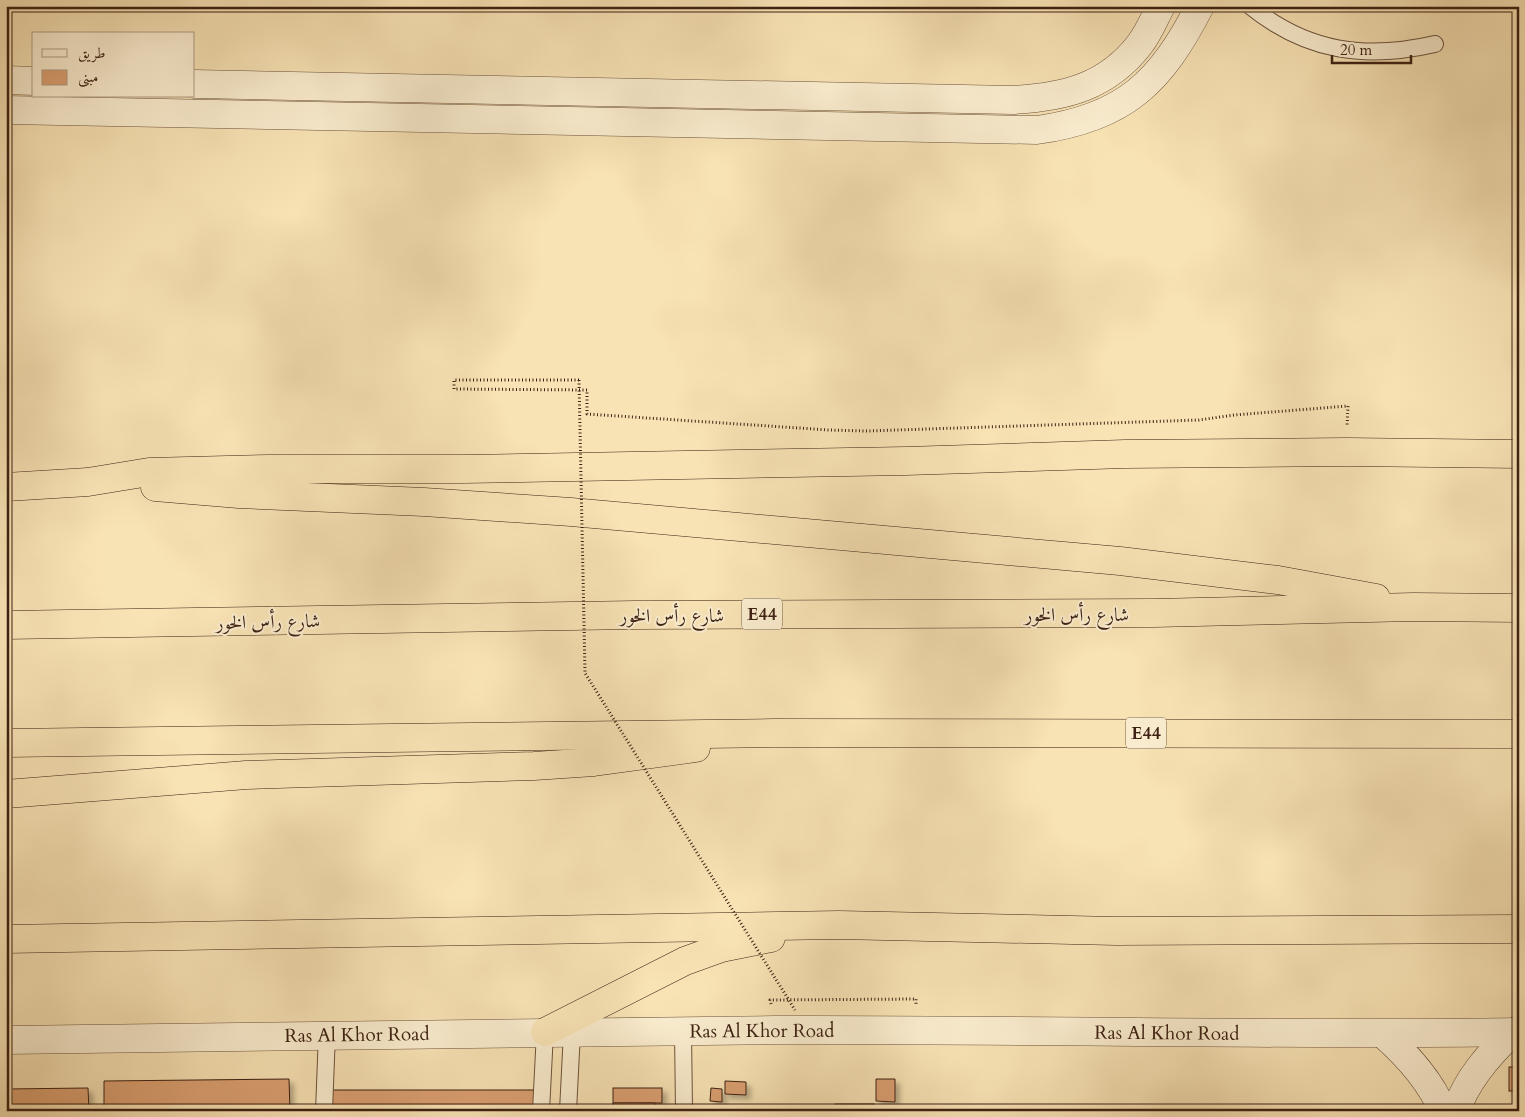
<svg xmlns="http://www.w3.org/2000/svg" width="1525" height="1117" viewBox="0 0 1525 1117" font-family="Cardo,Amiri,serif">
	<defs>
		<filter id="shadow"><feDropShadow dx="4.5" dy="4.5" stdDeviation="2.5" flood-color="#0004"/></filter>
	</defs>
	<rect width="100%" height="100%" fill="#f8e3b5"/>
	<filter id="stains"><feTurbulence type="fractalNoise" baseFrequency=".004" numOctaves="4"/><feColorMatrix values="0 0 0 0 .2 0 0 0 0 .09 0 0 0 0 .02 0 0 0 .5 -.17"/></filter>
	<radialGradient id="worn" r=".72"><stop offset=".6" stop-color="#630" stop-opacity="0"/><stop offset="1" stop-color="#630" stop-opacity=".3"/></radialGradient>
	<!-- building -->
	<g fill="#dba072" stroke="#3d2113" filter="url(#shadow)">
		<rect x="1509" y="1067" width="10" height="24"/>
		<path d="M289,1079L290,1111H104V1081Z"/>
		<path d="M876,1079H895V1102L876,1101Z"/>
		<path d="M725,1081L746,1082V1095L725,1094Z"/>
		<path d="M88,1088L89,1111H6V1089Z"/>
		<rect x="613" y="1088" width="49" height="15"/>
		<path d="M711,1088L722,1089V1102L710,1101Z"/>
		<rect x="332" y="1090" width="204" height="21"/>
		<path d="M613,1103H655L656,1111H613Z"/>
		<rect x="835" y="1104" width="39" height="7"/>
		<path d="M1484,1109L1504,1110V1111H1484Z"/>
	</g>
	<g fill="none" stroke-linecap="round" stroke-linejoin="round">
		<!-- service casing -->
		<g stroke="#6c523c" stroke-width="18">
			<g id="service">
				<path d="M1250,6C1307,52 1365,60 1435,44"/>
				<path d="M683,1031L684,1111"/>
				<path d="M324,1111L327,1033"/>
				<path d="M541,1111L545,1032"/>
				<path d="M568,1111L572,1032"/>
			</g>
		</g>
		<!-- minor casing -->
		<g stroke="#6c523c" stroke-width="29">
			<g id="minor">
				<path d="M6,80L34,81"/>
				<path d="M194,84L1013,100C1065,97 1107,87 1140,44C1149,32 1154,19 1161,6"/>
				<path d="M6,110L1037,130C1125,118 1161,82 1200,6"/>
				<path d="M1383,1034C1408,1056 1430,1080 1443,1111"/>
				<path d="M1456,1111C1467,1079 1489,1054 1513,1032"/>
			</g>
		</g>
		<!-- tertiary casing -->
		<g stroke="#6c523c" stroke-width="29">
			<g id="tertiary">
				<path id="s1" d="M6,1040C262,1035 518,1031 774,1030C1022,1029 1270,1036 1519,1032"/>
			</g>
		</g>
		<!-- motorway casing -->
		<g stroke="#3d2113" stroke-width="29">
			<g id="motorway">
				<path d="M6,487L88,482L149,472L269,469H463L906,461L1125,454L1347,452L1519,454"/>
				<path d="M155,487L239,494L424,502L571,512L1120,561L1278,580L1376,598"/>
				<path d="M6,625L635,615L1154,613L1414,607L1519,608"/>
				<path d="M6,743L774,733L1519,734"/>
				<path d="M6,794L246,775L534,766L594,762L696,748"/>
				<path d="M6,939L839,925L1116,931L1519,929"/>
				<path d="M545,1032L685,961L721,948L771,938"/>
			</g>
		</g>
		<!-- path -->
		<g stroke="#3d2113" stroke-width="3" stroke-dasharray="1 2.5" stroke-linecap="butt">
			<path d="M579,380H454V389L587,390V414L829,430L867,431L1199,420L1234,415L1348,406L1347,427"/>
			<path d="M771,1004L770,1000L916,999V1005"/>
		</g>
		<!-- service -->
		<use href="#service" stroke="#faedcf" stroke-width="16"/>
		<!-- minor -->
		<use href="#minor" stroke="#faedcf" stroke-width="28"/>
		<!-- tertiary -->
		<use href="#tertiary" stroke="#faedcf" stroke-width="28"/>
		<!-- motorway -->
		<use href="#motorway" stroke="#f8e3b5" stroke-width="28"/>
		<!-- path-bridge -->
		<path stroke="#3d2113" stroke-width="3" stroke-dasharray="1 2.5" stroke-linecap="butt" d="M579,380L585,673L795,1010"/>
	</g>
	<g text-anchor="middle" stroke-width="4" stroke-linejoin="round" paint-order="stroke">
		<!-- shield labels -->
		<g fill="#faedcf" stroke="#765e4b" stroke-width="1">
			<rect x="742" y="598.5" width="40" height="31" rx="4"/>
			<rect x="1126" y="717.5" width="40" height="31" rx="4"/>
		</g>
		<g font-size="18" font-weight="bold" fill="#3d2113">
			<text x="762" y="620">E44</text>
			<text x="1146" y="739">E44</text>
		</g>
		<!-- street labels -->
		<g font-size="19" fill="#3d2113" stroke="#faedcf">
			<text x="1077" y="621">شارع رأس الخور</text>
			<text x="672" y="622">شارع رأس الخور</text>
			<text transform="translate(268 621) rotate(-1)" y="7">شارع رأس الخور</text>
			<text dy="7" stroke="none"><textPath href="#s1" startOffset="756">Ras Al Khor Road</textPath></text>
			<text dy="7" stroke="none"><textPath href="#s1" startOffset="1161">Ras Al Khor Road</textPath></text>
			<text dy="7" stroke="none"><textPath href="#s1" startOffset="351">Ras Al Khor Road</textPath></text>
		</g>
	</g>
	<!-- margin -->
	<rect width="1525" height="1117" fill="none" stroke="#f8e3b5" stroke-width="25"/>
	<rect x="8" y="8" width="1510" height="1102" fill="none" stroke="#3d2113" stroke-width="2.5"/>
	<rect x="12" y="12" width="1500" height="1092" fill="none" stroke="#3d2113"/>
	<!-- legend -->
	<rect x="32" y="32" width="162" height="65" fill="#faedcf" stroke="#ae9b84"/>
	<rect x="42" y="49" width="25" height="8" fill="#faedcf" stroke="#ae9b84"/>
	<text x="78" y="58" font-size="15" fill="#3d2113">طريق</text>
	<rect x="42" y="70" width="25" height="15" fill="#dba072" stroke="#ae9b84"/>
	<text x="78" y="82" font-size="15" fill="#3d2113">مبنى</text>
	<!-- scale -->
	<path d="M1332 55v8h79v-8" fill="none" stroke="#3d2113" stroke-width="2.5"/>
	<text x="1340" y="55" font-size="15" fill="#3d2113" stroke="#faedcf" stroke-width="4" paint-order="stroke">20 m</text>
	<rect width="100%" height="100%" filter="url(#stains)"/>
	<rect width="100%" height="100%" fill="url(#worn)"/>
</svg>
